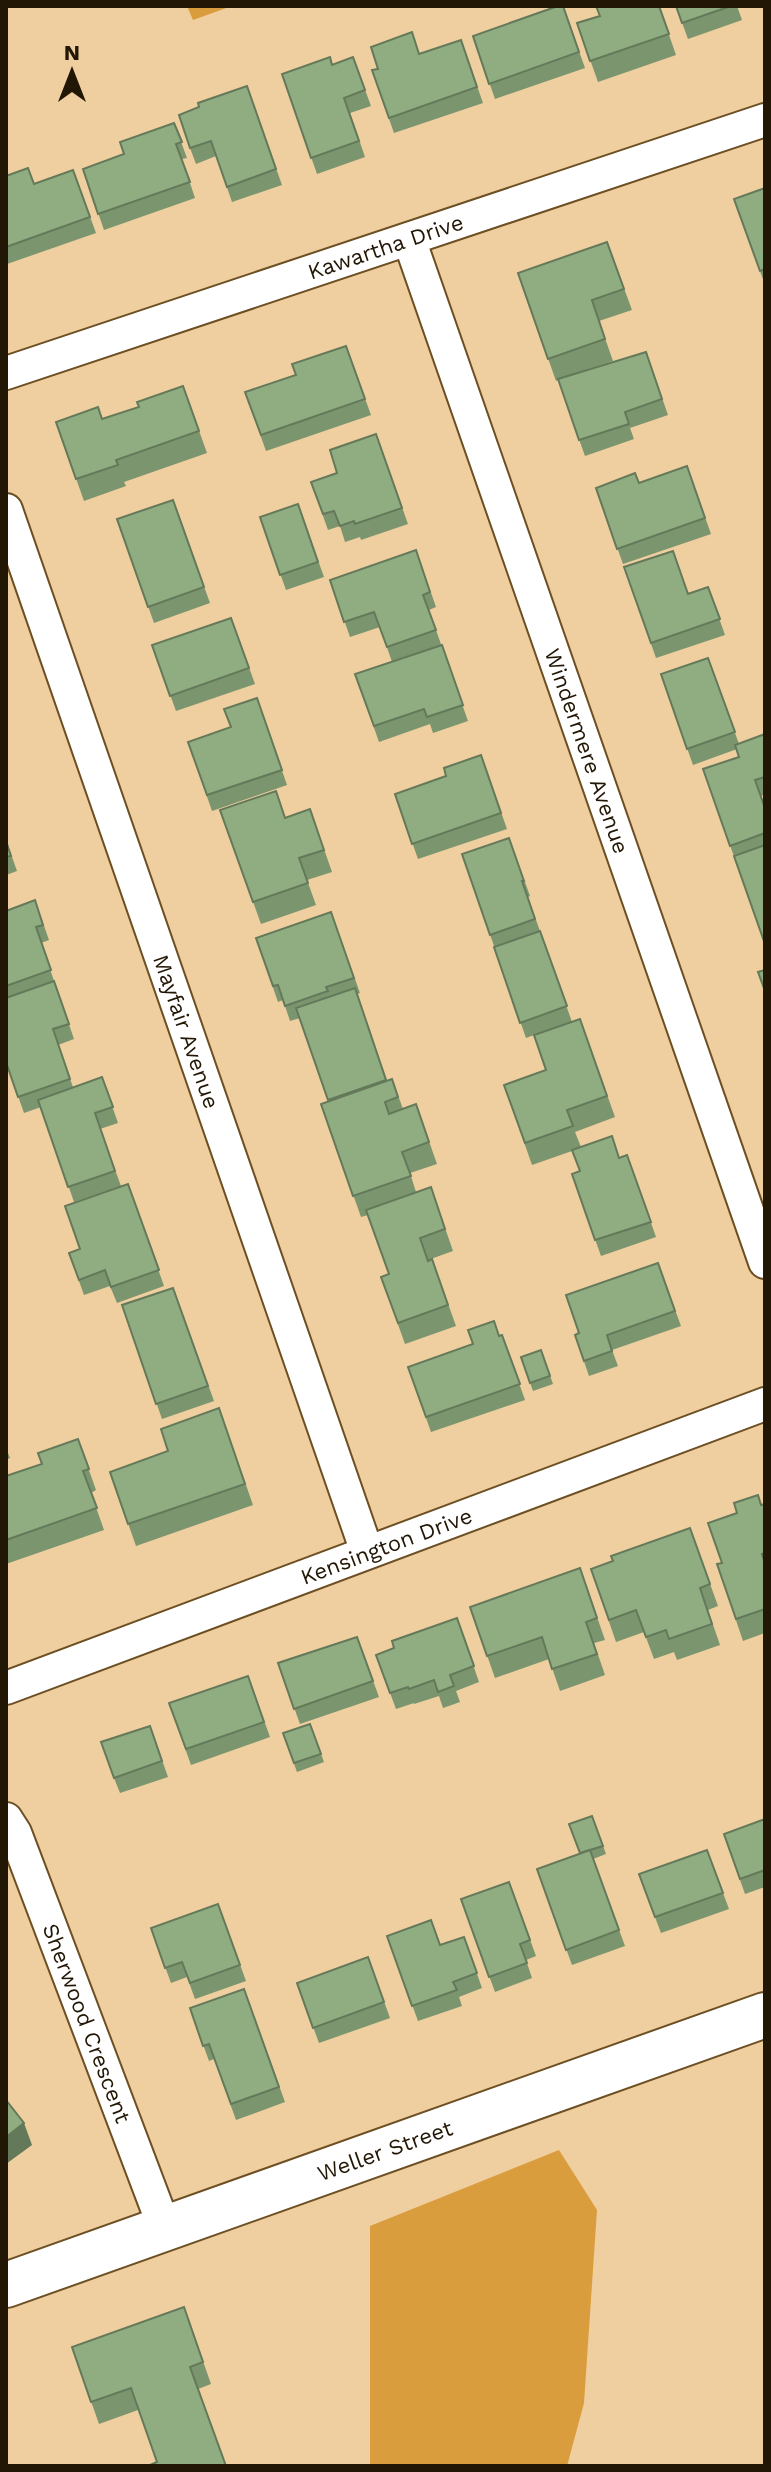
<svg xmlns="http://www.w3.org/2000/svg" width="771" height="2472" viewBox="0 0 771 2472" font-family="'Work Sans',sans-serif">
	<rect width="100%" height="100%" fill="#efce9f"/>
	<!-- green -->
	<g fill="#da9d3d">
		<path d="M187,6H232L193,20Z"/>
		<path d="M559,2150L597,2210L584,2403L567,2466H370V2226Z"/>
	</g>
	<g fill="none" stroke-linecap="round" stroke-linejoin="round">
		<!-- street casing -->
		<g stroke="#6c4f23" stroke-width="36">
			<g id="street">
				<path id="s1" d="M409,239L765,1262"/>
				<path id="s2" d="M6,373L765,120"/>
				<path id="s3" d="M6,510L367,1552"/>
				<path id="s4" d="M6,1688L765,1404"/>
				<path id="s5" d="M6,1819L15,1833L165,2229"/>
			</g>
		</g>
		<!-- secondary casing -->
		<g stroke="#6c4f23" stroke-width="48">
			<g id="secondary">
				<path id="s6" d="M6,2285L765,2015"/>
			</g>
		</g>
		<!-- street -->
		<use href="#street" stroke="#fff" stroke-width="32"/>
		<!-- secondary -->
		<use href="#secondary" stroke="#fff" stroke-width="44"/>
	</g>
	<!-- wall -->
	<g fill="#7b956e">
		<path d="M563,6L585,68L495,99L473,36Z"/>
		<path d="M659,6L676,55L598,82L577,23L600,16Z"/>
		<path d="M676,6H737L742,20L688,39Z"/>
		<path d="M461,40L483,103L394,133L372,70Z"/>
		<path d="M353,57L371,106L350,113L365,157L317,174L282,74L332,65Z"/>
		<path d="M247,86L282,185L232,202L216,156L196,164L190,148L199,107Z"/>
		<path d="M174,123L187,158L182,159L195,198L104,230L83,169L124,154Z"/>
		<path d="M73,170L96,233L7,264L6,176L34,184Z"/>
		<path d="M765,188V285L760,271Z"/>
		<path d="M607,242L632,310L599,321L613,361L573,374L646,352L668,415L630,428L634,439L585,456L558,380L556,381L518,273Z"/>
		<path d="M346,346L371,415L266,451L245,392L296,375Z"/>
		<path d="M183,386L207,453L124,482L126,486L84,501L56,422L102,419L139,407Z"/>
		<path d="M376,434L408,524L361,540L360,537L345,542L340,526L328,530L311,482L337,473Z"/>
		<path d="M687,466L711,534L623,564L596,488L639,483Z"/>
		<path d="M173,500L210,603L154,623L117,519Z"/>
		<path d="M298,504L324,577L286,590L260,517Z"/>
		<path d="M416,550L436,607L429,610L468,721L433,733L430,724L379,742L355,674L392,662L380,627L350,637L330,580Z"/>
		<path d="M624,567L688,593L708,587L725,635L656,658Z"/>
		<path d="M231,618L255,684L176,711L152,645Z"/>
		<path d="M708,658L739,744L765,734V794L761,796L765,808V944L703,769L739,757L737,749L693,765L661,674Z"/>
		<path d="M257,698L287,785L212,811L188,742L231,727Z"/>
		<path d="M481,755L507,829L418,859L395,794L446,776Z"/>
		<path d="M310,809L332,872L307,880L316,905L261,924L220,810L285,818Z"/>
		<path d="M509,838L530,896L528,897L572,1022L580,1019L615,1117L575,1132L581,1147L619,1158L627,1155L656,1237L601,1256L572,1174L580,1171L572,1151L532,1165L504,1085L546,1070L534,1035L526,1038L462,854Z"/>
		<path d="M6,840L17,871L6,875Z"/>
		<path d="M35,900L49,940L41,943L74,1039L58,1045L73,1087L102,1077L118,1123L100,1129L121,1186L74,1202L41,1107L24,1113L6,1062V911Z"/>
		<path d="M331,912L360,993L357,994L387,1081L392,1079L403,1109L416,1104L437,1164L410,1173L416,1192L431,1187L453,1251L428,1260L432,1259L456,1326L405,1344L381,1277L389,1274L368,1215L361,1217L321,1104L329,1102L300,1018L290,1021L283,1000L278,1002L256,938Z"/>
		<path d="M128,1184L164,1286L117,1303L110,1286L84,1295L69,1253L80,1249Z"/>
		<path d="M658,1263L681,1326L612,1350L618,1366L589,1376L575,1335L579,1333Z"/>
		<path d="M173,1288L214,1401L162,1419L122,1305Z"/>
		<path d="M502,1335L525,1400L431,1432L408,1367Z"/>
		<path d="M541,1350L553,1384L533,1391L521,1357Z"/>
		<path d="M219,1408L253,1505L136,1546L110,1472L168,1451Z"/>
		<path d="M78,1439L96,1490L91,1493L104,1530L6,1564V1476L42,1464Z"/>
		<path d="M6,1448L10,1458L6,1460Z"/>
		<path d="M765,1504V1633L743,1641L717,1564L722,1563L761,1505Z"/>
		<path d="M690,1528L718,1606L708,1610L720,1645L677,1660L674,1652L654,1659L644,1632L616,1642L591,1569L613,1561Z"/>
		<path d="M580,1568L605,1640L594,1643L605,1675L560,1691L549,1659L495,1678L470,1607Z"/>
		<path d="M457,1618L479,1682L456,1691L460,1702L443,1708L439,1696L414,1704V1703L396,1709L376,1655L394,1648Z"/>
		<path d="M357,1637L379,1697L300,1724L278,1663Z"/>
		<path d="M248,1676L270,1737L191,1765L169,1703Z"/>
		<path d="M310,1724L324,1762L297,1772L283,1733Z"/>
		<path d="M150,1726L168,1777L120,1793L114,1778Z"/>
		<path d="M592,1816L606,1854L593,1859L625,1946L572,1965L537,1869L580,1853Z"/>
		<path d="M765,1819V1887L745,1894L724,1834Z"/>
		<path d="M707,1850L729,1909L661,1933L639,1874Z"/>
		<path d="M509,1882L536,1956L526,1960L532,1978L495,1992L461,1899Z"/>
		<path d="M218,1904L246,1981L195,1999L187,1977L171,1983L151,1928Z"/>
		<path d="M387,1936L440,1945L464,1937L482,1988L459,1997L462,2006L418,2021Z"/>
		<path d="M368,1957L390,2018L319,2043L297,1983Z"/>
		<path d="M244,1989L285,2102L236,2120L214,2059L209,2061L190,2008Z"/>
		<path d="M184,2307L211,2384L198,2389L157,2462L138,2410L99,2424L72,2347Z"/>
	</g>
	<!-- shaded-wall -->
	<path fill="#64795a" d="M24,2123L32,2145L6,2164V2137Z"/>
	<!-- building -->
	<g fill="#8fad80" stroke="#64795a" stroke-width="2">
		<path d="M558,6H563L579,52L489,84L473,36Z"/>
		<path d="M596,6H659L669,34L590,61L577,23L600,16Z"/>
		<path d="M676,6H731L682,23Z"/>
		<path d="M412,32L419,54L461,40L477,87L389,118L372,70L378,69L371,47Z"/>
		<path d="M330,57L332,65L353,57L365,90L344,98L359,141L311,158L282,74Z"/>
		<path d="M247,86L276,169L227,187L211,141L190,148L179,115L199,107L198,103Z"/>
		<path d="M174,123L182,142L176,144L190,182L98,214L83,169L124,154L120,142Z"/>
		<path d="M28,168L34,184L73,170L90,217L6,247V176Z"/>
		<path d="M765,188V269L760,271L734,199Z"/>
		<path d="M607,242L624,289L592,300L605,339L548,359L518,273Z"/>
		<path d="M346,346L365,399L261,435L245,392L296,375L292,364Z"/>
		<path d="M646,352L662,399L625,412L629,424L579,440L558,379Z"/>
		<path d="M183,386L199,431L116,460L118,465L76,479L56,422L98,407L102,419L139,407L137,402Z"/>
		<path d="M376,434L402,508L355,524L354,521L340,526L334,511L323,514L311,482L337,473L330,450Z"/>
		<path d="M687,466L705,518L617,549L596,488L635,473L639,483Z"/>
		<path d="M173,500L204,587L148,607L117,519Z"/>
		<path d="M298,504L318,562L280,575L260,517Z"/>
		<path d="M416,550L430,592L423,595L436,630L387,647L374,612L344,622L330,580Z"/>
		<path d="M673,551L688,594L708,587L720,619L651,643L624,567Z"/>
		<path d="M231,618L249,668L170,696L152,645Z"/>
		<path d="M442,645L463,705L427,717L424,709L374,726L355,674Z"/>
		<path d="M708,658L735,732L687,749L661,674Z"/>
		<path d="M257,698L282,770L207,795L188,742L231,727L224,709Z"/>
		<path d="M765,734V777L755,780L765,808V833L730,846L703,769L739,757L735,745Z"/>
		<path d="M481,755L501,813L412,844L395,794L446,776L444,768Z"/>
		<path d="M276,791L285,818L310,809L324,850L299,858L308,883L253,902L220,810Z"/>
		<path d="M509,838L524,881H522L535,919L490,935L462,854Z"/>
		<path d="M6,841L11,856L6,857Z"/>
		<path d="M765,845V944L734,856Z"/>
		<path d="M35,900L43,925L36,927L51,970L6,986V911Z"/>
		<path d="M331,912L354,978L326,987L328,991L285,1006L278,985L273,986L256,938Z"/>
		<path d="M540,931L567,1006L520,1023L494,947Z"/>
		<path d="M765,970V991L758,972Z"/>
		<path d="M54,981L69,1024L53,1029L70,1079L18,1097L6,1062V998Z"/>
		<path d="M355,988L386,1080L328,1100L296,1008Z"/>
		<path d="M580,1019L607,1096L567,1110L573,1126L525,1143L504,1085L546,1070L534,1035Z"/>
		<path d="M102,1077L113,1107L95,1113L115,1171L68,1187L38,1100Z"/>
		<path d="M392,1079L398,1097L385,1102L389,1114L416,1104L429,1142L402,1152L411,1176L353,1196L321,1104Z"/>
		<path d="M612,1136L619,1158L627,1155L651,1222L595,1240L572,1174L580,1171L572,1150Z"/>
		<path d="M128,1184L159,1270L111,1287L105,1270L79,1280L69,1253L80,1249L65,1206Z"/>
		<path d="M431,1187L445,1229L420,1238L428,1261L432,1259L448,1305L398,1323L381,1277L389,1274L366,1210Z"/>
		<path d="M658,1263L675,1311L607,1335L612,1351L584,1361L575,1335L579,1333L566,1295Z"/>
		<path d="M173,1288L208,1386L156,1404L122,1305Z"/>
		<path d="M494,1321L499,1336L502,1335L520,1384L426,1417L408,1367L473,1344L468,1330Z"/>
		<path d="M541,1350L550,1376L530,1383L521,1357Z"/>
		<path d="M219,1408L245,1484L128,1524L110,1472L168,1451L161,1429Z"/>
		<path d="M78,1439L89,1469L83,1471L97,1508L6,1540V1476L42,1464L38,1453Z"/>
		<path d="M758,1495L761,1505L765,1504V1553L762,1554L765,1564V1609L736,1619L717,1564L722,1563L708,1523L737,1513L734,1503Z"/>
		<path d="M690,1528L710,1584L700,1588L712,1624L669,1639L666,1630L646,1637L636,1610L609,1620L591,1569L613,1561L611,1556Z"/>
		<path d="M580,1568L597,1618L586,1622L597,1654L552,1669L542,1637L487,1656L470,1607Z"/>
		<path d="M457,1618L474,1666L450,1675L454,1686L438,1692L434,1680L409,1689L408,1687L390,1693L376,1655L394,1648L392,1641Z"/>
		<path d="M357,1637L373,1681L294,1709L278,1663Z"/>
		<path d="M248,1676L264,1722L186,1749L169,1703Z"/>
		<path d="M310,1724L321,1754L294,1763L283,1733Z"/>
		<path d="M150,1726L162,1761L114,1778L101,1742Z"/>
		<path d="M592,1816L603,1846L580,1853L569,1824Z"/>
		<path d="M765,1819V1870L740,1879L724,1834Z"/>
		<path d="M590,1850L619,1930L566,1950L537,1869Z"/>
		<path d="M707,1850L723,1893L655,1917L639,1874Z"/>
		<path d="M509,1882L530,1940L520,1944L527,1963L489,1977L461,1899Z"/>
		<path d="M218,1904L240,1965L190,1983L182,1962L165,1968L151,1928Z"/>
		<path d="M431,1920L440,1945L464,1937L477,1973L453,1982L457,1990L412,2006L387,1936Z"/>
		<path d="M368,1957L384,2002L313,2028L297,1983Z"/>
		<path d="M244,1989L279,2087L231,2104L209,2044L203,2046L190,2008Z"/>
		<path d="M6,2100L24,2123L6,2137Z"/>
		<path d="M184,2307L203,2362L190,2367L226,2466H148L157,2462L131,2388L91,2402L72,2347Z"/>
	</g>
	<g text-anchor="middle" stroke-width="6" stroke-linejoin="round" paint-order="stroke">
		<!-- street labels -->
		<g font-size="22" fill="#221605" stroke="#efce9f">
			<text dy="8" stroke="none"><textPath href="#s2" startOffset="400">Kawartha Drive</textPath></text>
			<text dy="8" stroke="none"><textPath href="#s1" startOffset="542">Windermere Avenue</textPath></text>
			<text dy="8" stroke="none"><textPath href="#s3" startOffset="552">Mayfair Avenue</textPath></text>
			<text dy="8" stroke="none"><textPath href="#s4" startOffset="406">Kensington Drive</textPath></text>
			<text dy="8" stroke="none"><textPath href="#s5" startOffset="220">Sherwood Crescent</textPath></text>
			<text dy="8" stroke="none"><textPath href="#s6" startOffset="402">Weller Street</textPath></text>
		</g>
	</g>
	<!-- border -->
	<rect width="771" height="2472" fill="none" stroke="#221605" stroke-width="16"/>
	<!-- north arrow -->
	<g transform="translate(72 72)" stroke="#efce9f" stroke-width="6" paint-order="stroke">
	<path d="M0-6L14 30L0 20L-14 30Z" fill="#221605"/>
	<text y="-12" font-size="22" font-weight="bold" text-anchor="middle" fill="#221605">N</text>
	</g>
</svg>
